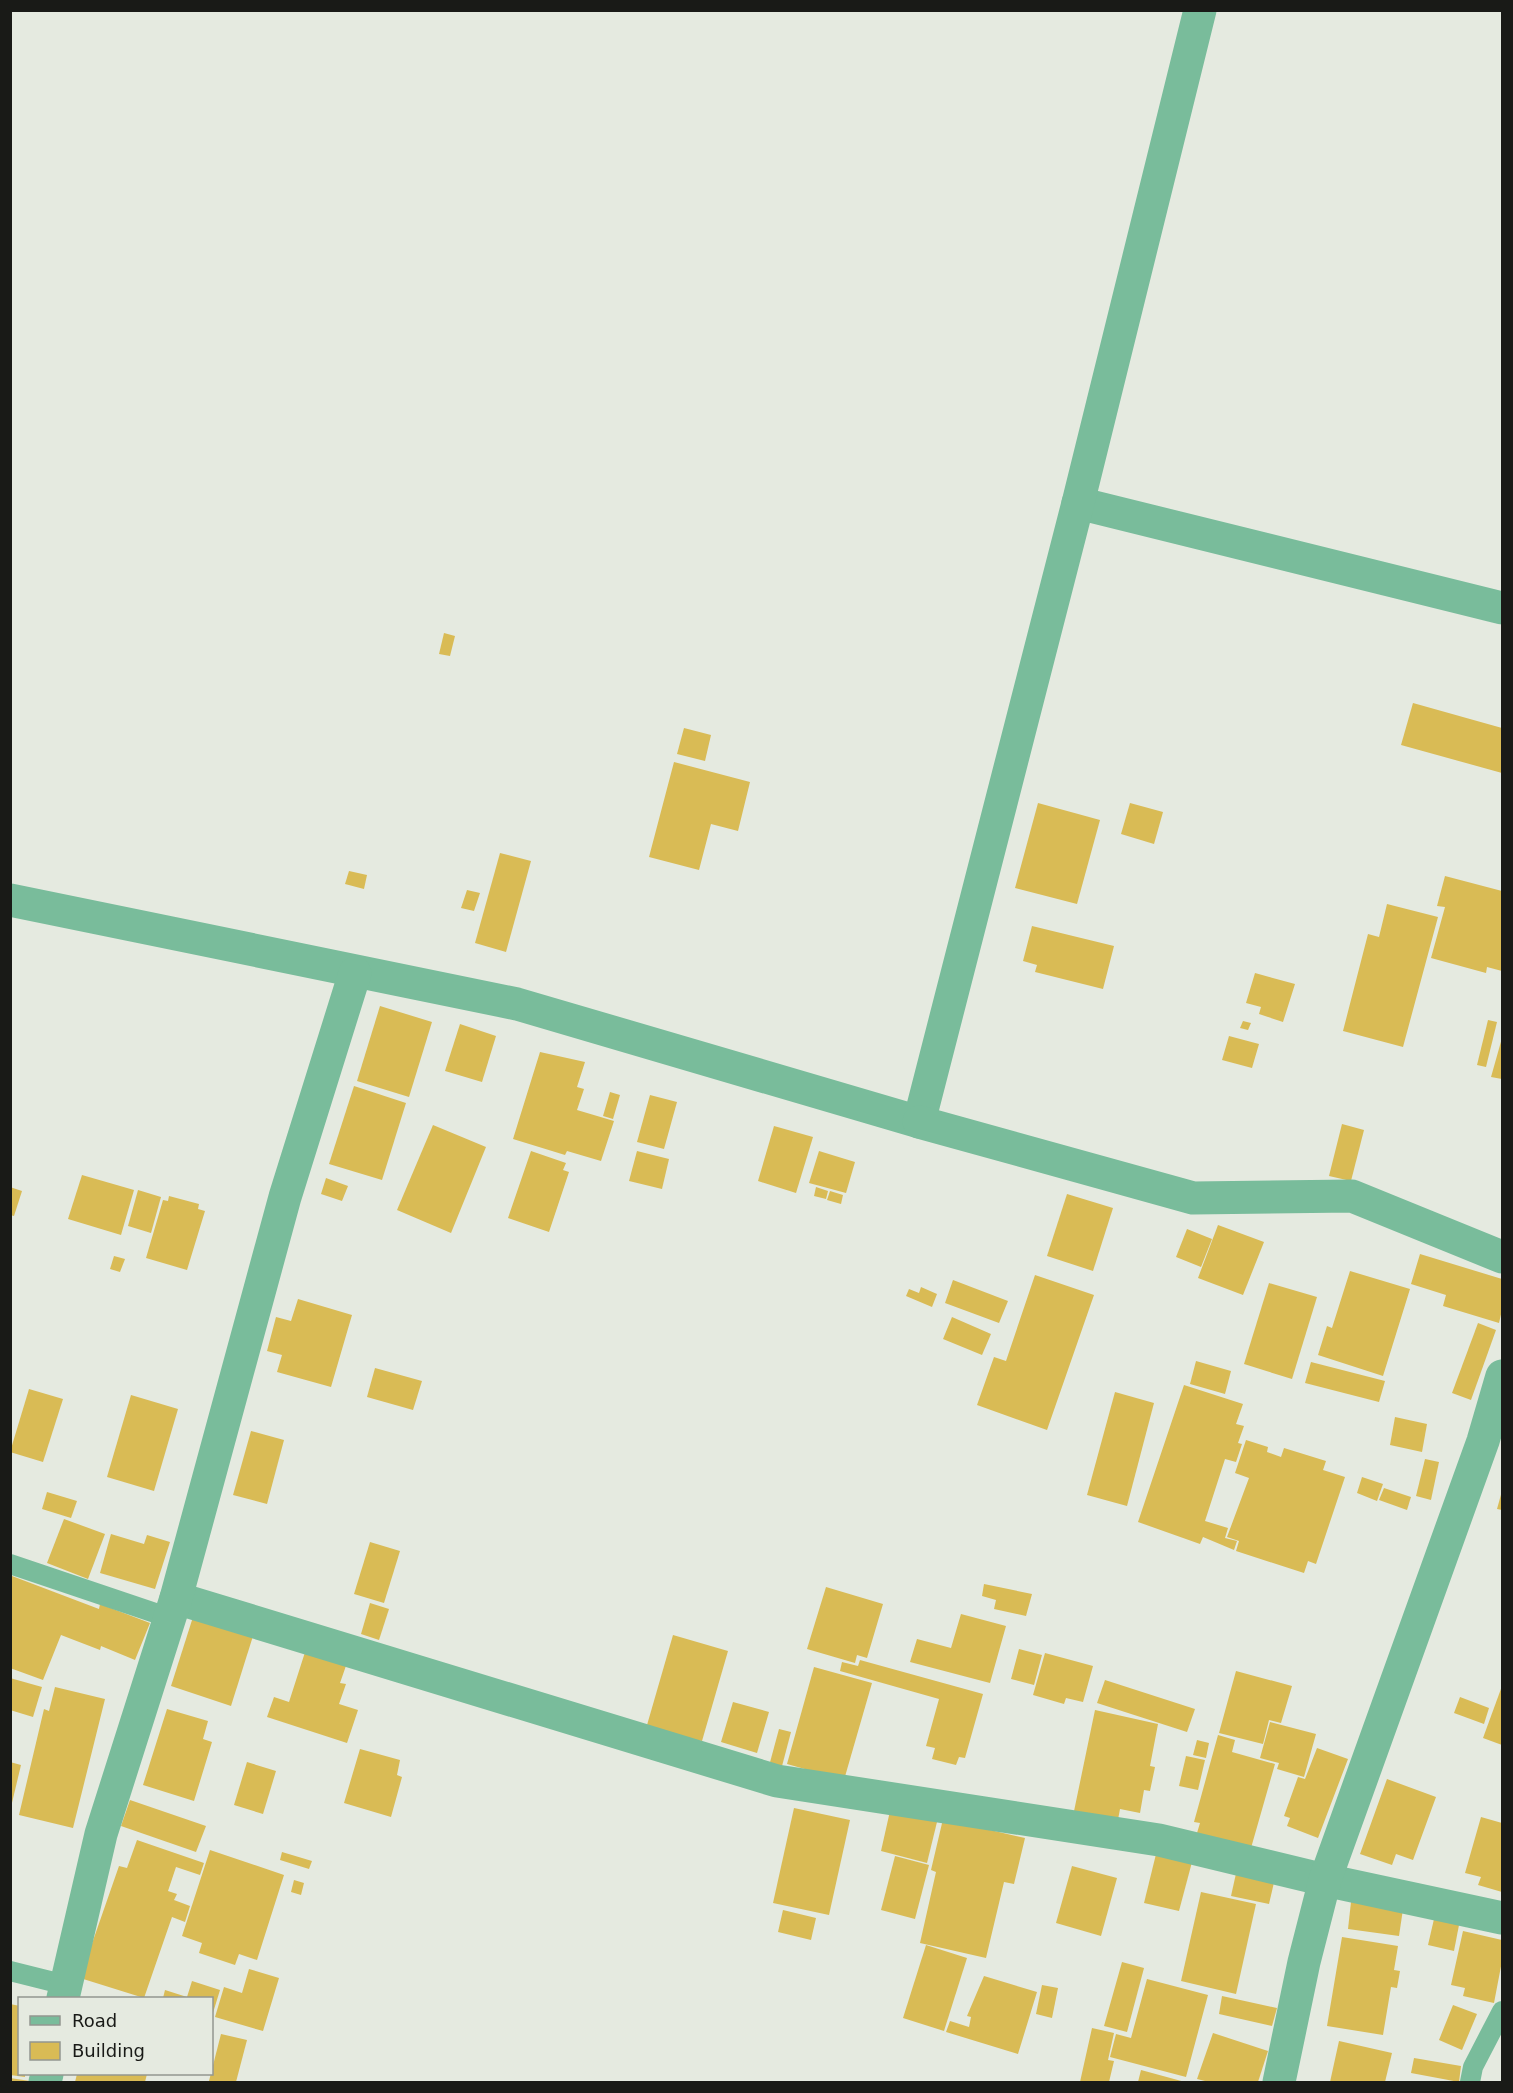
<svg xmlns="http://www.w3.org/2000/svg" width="1513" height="2093" viewBox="0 0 1513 2093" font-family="'DejaVu Sans',sans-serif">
	<rect width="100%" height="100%" fill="#e5eae0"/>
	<!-- building -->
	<g fill="#d9bb55">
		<path d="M444,633L455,636L450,656L439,654Z"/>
		<path d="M1413,703L1502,728V773L1401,745Z"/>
		<path d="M684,728L711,735L705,761L677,754Z"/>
		<path d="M674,762L750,782L738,831L711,824L699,870L649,857Z"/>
		<path d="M1038,803L1100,820L1077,904L1015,888Z"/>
		<path d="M1130,803L1163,812L1154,844L1121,834Z"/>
		<path d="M500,853L531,861L506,952L475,943Z"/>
		<path d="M349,871L367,875L364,889L345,884Z"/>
		<path d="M1445,876L1502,891V971L1487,967L1486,973L1431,958L1445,907L1437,906Z"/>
		<path d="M467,890L480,893L474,911L461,908Z"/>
		<path d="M1387,904L1438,917L1403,1047L1343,1031L1368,934L1379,937Z"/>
		<path d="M1032,926L1114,946L1103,989L1035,972L1037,965L1023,961Z"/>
		<path d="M1255,973L1295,984L1283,1022L1259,1014L1261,1007L1246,1003Z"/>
		<path d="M380,1006L432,1022L409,1097L357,1081Z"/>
		<path d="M1488,1020L1497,1022L1486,1067L1477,1065Z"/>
		<path d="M1243,1021L1251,1023L1248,1030L1240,1028Z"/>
		<path d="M460,1024L496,1036L482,1082L445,1071Z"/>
		<path d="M1229,1036L1259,1044L1252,1068L1222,1060Z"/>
		<path d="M1502,1038V1079L1491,1077Z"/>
		<path d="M540,1052L585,1062L577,1087L584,1089L577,1110L614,1121L601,1161L567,1151L565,1155L513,1139Z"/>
		<path d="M354,1086L406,1103L382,1180L329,1164Z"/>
		<path d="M610,1092L620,1095L613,1119L603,1116Z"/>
		<path d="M650,1095L677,1102L664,1149L637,1142Z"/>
		<path d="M1342,1124L1364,1130L1351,1181L1329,1176Z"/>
		<path d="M433,1125L486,1147L451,1233L397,1210Z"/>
		<path d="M774,1126L813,1137L796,1193L758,1181Z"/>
		<path d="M531,1151L566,1163L563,1170L569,1172L549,1232L508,1218Z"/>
		<path d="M637,1151L669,1159L662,1189L629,1181Z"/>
		<path d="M819,1151L855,1162L846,1193L809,1183Z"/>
		<path d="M82,1175L134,1190L121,1235L68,1219Z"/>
		<path d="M326,1178L348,1186L342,1201L321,1194Z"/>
		<path d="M10,1187L22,1191L14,1216L10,1215Z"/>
		<path d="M816,1187L828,1191L826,1199L814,1196Z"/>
		<path d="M138,1190L161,1197L151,1233L128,1226Z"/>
		<path d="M830,1191L843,1195L841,1204L827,1200Z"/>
		<path d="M1067,1194L1113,1208L1093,1271L1047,1256Z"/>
		<path d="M169,1196L199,1204L198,1209L205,1211L187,1270L146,1258L163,1200L168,1201Z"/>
		<path d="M1218,1225L1264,1242L1243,1295L1198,1278Z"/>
		<path d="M1187,1229L1212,1239L1201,1267L1176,1257Z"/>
		<path d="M1420,1254L1502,1279V1310L1499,1323L1443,1306L1446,1295L1411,1284Z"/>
		<path d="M114,1256L125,1259L120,1272L110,1269Z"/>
		<path d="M1350,1271L1410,1289L1383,1376L1318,1355L1327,1326L1332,1328Z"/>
		<path d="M1035,1275L1094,1295L1047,1430L977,1405L994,1357L1006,1361Z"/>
		<path d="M953,1280L1008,1301L999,1323L945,1303Z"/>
		<path d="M1269,1283L1317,1297L1292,1379L1244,1364Z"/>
		<path d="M921,1287L937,1294L932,1307L906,1296L909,1289L919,1293Z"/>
		<path d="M298,1299L352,1315L331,1387L277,1372L282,1355L267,1351L276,1317L291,1321Z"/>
		<path d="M952,1317L991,1334L982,1355L943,1339Z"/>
		<path d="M1478,1323L1496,1330L1471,1400L1452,1393Z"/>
		<path d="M1196,1361L1231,1371L1225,1394L1190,1384Z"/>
		<path d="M1311,1362L1385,1381L1379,1402L1305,1383Z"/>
		<path d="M375,1368L422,1381L413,1410L367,1397Z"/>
		<path d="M1184,1385L1243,1404L1236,1424L1244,1426L1238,1443L1242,1444L1236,1462L1225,1459L1205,1521L1228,1528L1225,1538L1237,1541L1234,1550L1203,1537L1200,1544L1138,1522Z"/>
		<path d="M29,1389L63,1399L43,1462L10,1452Z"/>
		<path d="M1115,1392L1154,1403L1127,1506L1087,1495Z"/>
		<path d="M131,1395L178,1409L154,1491L107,1477Z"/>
		<path d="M1395,1417L1427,1424L1422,1452L1390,1445Z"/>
		<path d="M251,1431L284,1440L267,1504L233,1495Z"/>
		<path d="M1246,1440L1268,1447L1267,1452L1281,1457L1284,1448L1326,1461L1323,1470L1345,1477L1316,1564L1308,1561L1304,1573L1236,1551L1239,1541L1227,1537L1249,1478L1235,1473Z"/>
		<path d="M1425,1459L1439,1462L1431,1500L1416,1496Z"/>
		<path d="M1362,1477L1383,1484L1377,1501L1357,1493Z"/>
		<path d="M1384,1488L1411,1497L1407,1510L1379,1500Z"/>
		<path d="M1502,1491V1510L1497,1509Z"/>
		<path d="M47,1492L77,1501L71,1518L42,1509Z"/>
		<path d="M64,1519L105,1534L88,1579L47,1563Z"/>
		<path d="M111,1534L144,1544L147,1535L170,1542L155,1589L100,1573Z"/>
		<path d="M370,1542L400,1551L384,1603L354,1594Z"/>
		<path d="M12,1576L99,1609L100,1604L150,1623L135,1660L101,1646L100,1650L61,1635L43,1680L10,1668Z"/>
		<path d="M984,1584L1032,1594L1026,1616L994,1609L996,1600L982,1596Z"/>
		<path d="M826,1587L883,1604L867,1658L857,1655L855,1663L807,1649Z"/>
		<path d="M370,1603L389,1609L379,1640L361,1634Z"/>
		<path d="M961,1614L1006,1626L990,1683L910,1662L917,1639L951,1648Z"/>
		<path d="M193,1617L253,1636L231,1706L171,1686Z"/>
		<path d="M673,1635L728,1651L702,1741L645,1732Z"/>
		<path d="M307,1646L348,1660L340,1683L346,1684L339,1704L358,1710L347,1743L267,1717L274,1697L289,1702Z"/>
		<path d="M1019,1649L1042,1655L1034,1685L1011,1679Z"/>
		<path d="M1045,1653L1093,1666L1083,1702L1066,1698L1064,1704L1033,1695Z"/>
		<path d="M860,1660L983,1694L965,1758L959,1757L956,1765L932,1759L935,1748L926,1746L939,1699L840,1671L842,1662L858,1666Z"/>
		<path d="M814,1667L872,1683L844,1780L787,1764Z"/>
		<path d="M1236,1671L1292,1686L1281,1723L1269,1720L1263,1744L1219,1733Z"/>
		<path d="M10,1678L42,1687L33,1717L10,1710Z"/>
		<path d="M1105,1680L1195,1709L1187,1732L1097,1703Z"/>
		<path d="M1502,1686V1745L1483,1738Z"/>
		<path d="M55,1687L105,1699L73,1828L19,1815L44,1709L49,1711Z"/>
		<path d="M1460,1697L1489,1708L1484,1724L1454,1713Z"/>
		<path d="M733,1702L769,1712L757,1753L721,1742Z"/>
		<path d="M167,1709L208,1721L203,1739L212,1742L194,1801L143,1785Z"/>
		<path d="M1095,1710L1158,1724L1150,1766L1155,1767L1150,1791L1144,1790L1140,1813L1120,1809L1117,1825L1073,1816Z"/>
		<path d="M1270,1722L1316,1734L1304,1777L1277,1769L1279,1763L1260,1758Z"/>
		<path d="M779,1729L791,1732L781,1770L769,1766Z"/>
		<path d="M1218,1735L1235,1740L1232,1752L1275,1764L1251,1848L1197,1833L1200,1823L1194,1822Z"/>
		<path d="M1197,1740L1209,1743L1206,1758L1193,1755Z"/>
		<path d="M1317,1748L1348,1759L1318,1838L1287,1826L1290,1818L1284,1816L1298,1777L1305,1779Z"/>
		<path d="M360,1749L400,1760L397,1775L402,1777L391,1817L344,1803Z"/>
		<path d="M1186,1756L1205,1760L1198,1790L1179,1786Z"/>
		<path d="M10,1762L21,1765L11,1807H10Z"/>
		<path d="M247,1762L276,1771L263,1814L234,1805Z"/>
		<path d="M1387,1779L1436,1797L1413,1860L1396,1854L1392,1865L1360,1854Z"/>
		<path d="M130,1800L206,1826L196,1852L121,1826Z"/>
		<path d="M794,1808L850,1820L829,1915L773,1903Z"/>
		<path d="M890,1811L937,1822L927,1863L881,1851Z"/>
		<path d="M1481,1817L1502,1823V1892L1478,1885L1481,1877L1465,1873Z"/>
		<path d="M943,1819L1025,1838L1014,1884L1004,1882L986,1958L920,1943L936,1872L931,1870Z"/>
		<path d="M137,1840L204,1863L200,1875L176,1867L168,1891L177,1894L174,1900L190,1906L185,1922L172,1917L144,1998L80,1978L119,1866L127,1868Z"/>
		<path d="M210,1850L284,1875L257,1960L239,1954L235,1965L199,1953L202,1943L182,1936Z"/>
		<path d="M1157,1850L1192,1862L1179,1911L1144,1903Z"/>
		<path d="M282,1852L312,1861L309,1869L280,1860Z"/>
		<path d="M895,1856L929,1865L915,1919L881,1910Z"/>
		<path d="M1072,1866L1117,1878L1101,1936L1056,1923Z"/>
		<path d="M1237,1869L1275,1878L1269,1904L1231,1896Z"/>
		<path d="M294,1880L304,1883L301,1895L291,1892Z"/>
		<path d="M1201,1892L1256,1904L1236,1994L1181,1981Z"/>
		<path d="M1351,1902L1403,1909L1399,1936L1348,1929Z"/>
		<path d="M783,1910L816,1918L811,1940L778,1932Z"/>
		<path d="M1434,1919L1459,1925L1454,1951L1428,1945Z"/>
		<path d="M1463,1931L1502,1940V1961L1494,2003L1463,1996L1465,1988L1451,1985Z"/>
		<path d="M1342,1937L1398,1946L1394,1970L1400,1971L1397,1988L1391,1987L1383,2035L1327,2026Z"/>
		<path d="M926,1945L967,1958L944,2031L903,2018Z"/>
		<path d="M1122,1962L1144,1968L1127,2032L1104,2026Z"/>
		<path d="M249,1969L279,1978L263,2031L215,2017L224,1987L242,1993Z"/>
		<path d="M984,1976L1037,1992L1018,2054L946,2032L950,2021L969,2027L971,2017L967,2016Z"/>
		<path d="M1147,1979L1208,1995L1186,2077L1110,2057L1116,2034L1131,2038Z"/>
		<path d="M192,1981L220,1990L212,2016V1998H163L165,1990L187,1997Z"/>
		<path d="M1042,1985L1058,1988L1052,2018L1036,2014Z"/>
		<path d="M1222,1996L1277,2008L1272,2026L1219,2014Z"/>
		<path d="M10,2004L20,2006V2074H25V2077L10,2075Z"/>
		<path d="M1453,2005L1477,2014L1462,2050L1439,2040Z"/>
		<path d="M1092,2028L1114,2033L1108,2060L1114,2061L1109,2082H1080Z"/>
		<path d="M1213,2033L1268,2051L1258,2082H1209L1197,2079Z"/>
		<path d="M221,2034L247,2040L236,2082L209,2081Z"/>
		<path d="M1339,2041L1392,2053L1385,2082H1330Z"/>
		<path d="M1414,2058L1461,2066L1459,2082L1411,2073Z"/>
		<path d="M1141,2070L1185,2082H1138Z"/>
		<path d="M77,2074H147L145,2082H75Z"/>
		<path d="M10,2078L30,2081L29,2082H10Z"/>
	</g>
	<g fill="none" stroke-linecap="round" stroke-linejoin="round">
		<!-- lane -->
		<g stroke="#79bc9b" stroke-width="20">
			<path d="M10,1564L170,1618"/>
			<path d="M10,1971L66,1985"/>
			<path d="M1470,2082L1473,2067L1502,2011"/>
		</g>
		<!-- street -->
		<g stroke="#79bc9b" stroke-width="33">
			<path d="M1078,503L1502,608"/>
			<path d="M10,900L517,1004L919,1122L1078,503L1200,10"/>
			<path d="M919,1122L1193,1198L1352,1196L1502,1257"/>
			<path d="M176,1598L777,1781L1159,1840L1325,1880L1502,1918"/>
			<path d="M63,1998L101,1834L176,1598L285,1197L355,973"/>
			<path d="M45,2082L47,2074"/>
			<path d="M1279,2082L1304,1962L1325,1880L1483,1441L1502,1376"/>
		</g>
	</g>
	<!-- border -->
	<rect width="1513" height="2093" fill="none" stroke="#191a17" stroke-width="24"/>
	<!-- legend -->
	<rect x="18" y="1997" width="195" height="78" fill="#e5eae0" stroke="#939790" stroke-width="1.5"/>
	<rect x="30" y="2016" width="30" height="9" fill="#79bc9b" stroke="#939790" stroke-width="1.5"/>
	<text x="72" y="2027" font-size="18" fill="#191a17">Road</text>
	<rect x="30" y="2042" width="30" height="18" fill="#d9bb55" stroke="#939790" stroke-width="1.5"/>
	<text x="72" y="2057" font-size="18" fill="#191a17">Building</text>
</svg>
